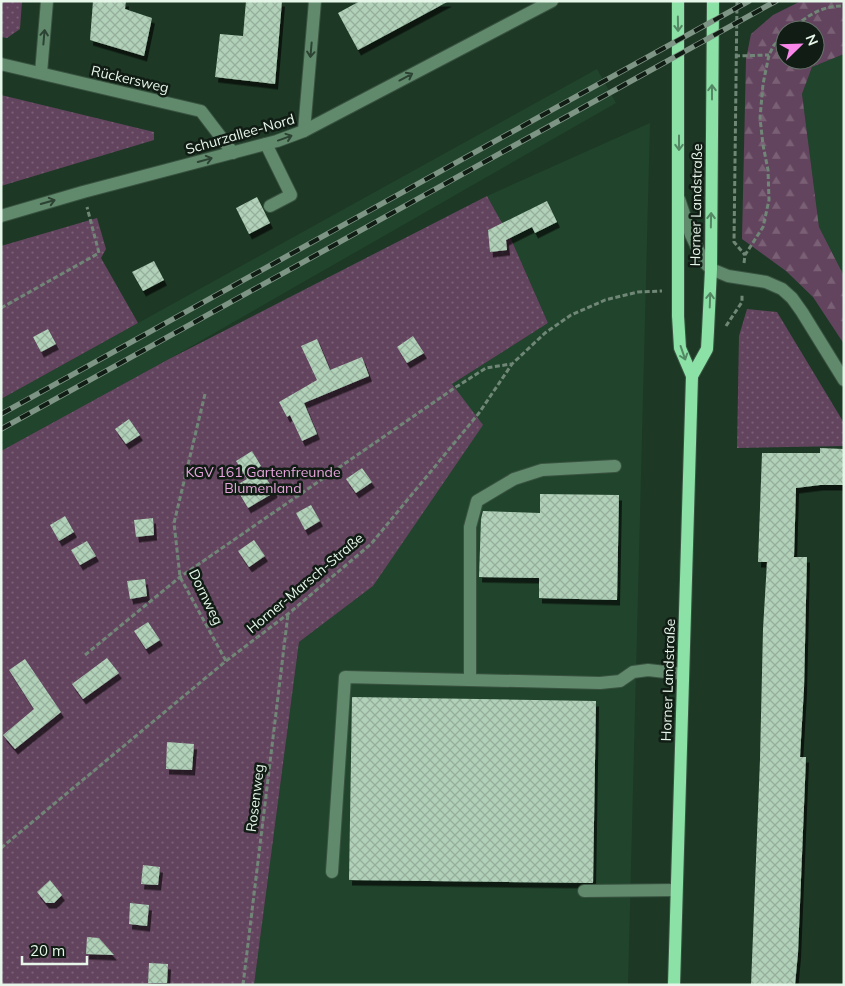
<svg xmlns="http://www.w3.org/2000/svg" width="845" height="986" viewBox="0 0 845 986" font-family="Mulish,sans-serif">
	<defs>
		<pattern id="green-dots" width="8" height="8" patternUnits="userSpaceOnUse" patternTransform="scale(1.25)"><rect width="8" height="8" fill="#63445e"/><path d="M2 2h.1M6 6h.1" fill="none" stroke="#796075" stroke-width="1.8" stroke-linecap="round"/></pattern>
		<pattern id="forest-firs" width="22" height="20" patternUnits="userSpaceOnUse" patternTransform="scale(1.25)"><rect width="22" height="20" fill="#63445e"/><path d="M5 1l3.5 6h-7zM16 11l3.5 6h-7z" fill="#796075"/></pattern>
		<pattern id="building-cross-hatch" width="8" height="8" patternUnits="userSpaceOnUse" patternTransform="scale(1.25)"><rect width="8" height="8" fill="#b1d1b9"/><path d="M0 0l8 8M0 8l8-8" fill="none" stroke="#96af9c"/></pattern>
		<filter id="shadow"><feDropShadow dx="3" dy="5.5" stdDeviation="0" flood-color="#0009"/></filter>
	</defs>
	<rect width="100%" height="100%" fill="#1d3825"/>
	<!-- built -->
	<g fill="#21442c">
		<path d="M844,54V276L819,227L802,94L812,67Z"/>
		<path d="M597,69L616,103L169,359L1,451V399Z"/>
		<path d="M650,123L628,985H254L299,642L373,586L452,384L548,323L511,239L487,196Z"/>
	</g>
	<!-- green -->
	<g fill="url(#green-dots)">
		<path d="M1,1H22L20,29L7,38L1,37Z"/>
		<path d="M1,95L154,132V140L1,186Z"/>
		<path d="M487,196L511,239L548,323L452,384L483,425L373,586L299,642L254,985H1V451L169,359Z"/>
		<path d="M97,218L106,249L101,258L138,323L1,399V246Z"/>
		<path d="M747,309L777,312L844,423V446L737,448L739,336Z"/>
	</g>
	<!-- forest -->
	<path fill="url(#forest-firs)" fill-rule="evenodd" d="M801,1H844V54L812,67L802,94L819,227L844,276V344L813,297L786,271L742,239L746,59L751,34L773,15ZM785,30H815V60H785Z"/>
	<!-- building -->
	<g fill="url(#building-cross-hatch)" filter="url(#shadow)">
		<path d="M93,1H126L125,9L152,18L144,56L90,40Z"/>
		<path d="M246,1H282L275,84L215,77L220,34L243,36Z"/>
		<path d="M360,1H449L358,50L338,13Z"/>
		<path d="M257,197L270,223L249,234L236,208Z"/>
		<path d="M547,201L557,222L535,233L532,227L506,240L507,250L490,252L488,230Z"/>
		<path d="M154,261L164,280L143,291L132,272Z"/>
		<path d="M48,329L56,344L41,352L33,337Z"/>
		<path d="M413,336L424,353L407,363L397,347Z"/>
		<path d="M317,339L330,370L362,357L369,376L304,403L317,434L302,441L290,415L287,417L279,402L317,380L301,346Z"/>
		<path d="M129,419L140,435L126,444L115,429Z"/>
		<path d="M820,448L844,449V485H820L796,488L794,557H807L804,688L800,757H806L798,953L795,985H751L760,759L763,629L767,562H758L762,453H820Z"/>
		<path d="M252,451L261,466L259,467L275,492L248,508L235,486L247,479L236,461Z"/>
		<path d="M362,468L372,482L356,493L346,479Z"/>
		<path d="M540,494L619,495L617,600L539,598V578L479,577L481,519L483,511L540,513Z"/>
		<path d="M311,505L320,521L305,530L296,513Z"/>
		<path d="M65,516L74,532L59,541L50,525Z"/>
		<path d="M153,518L154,535L136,537L134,520Z"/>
		<path d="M254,540L265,556L249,567L238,551Z"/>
		<path d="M87,541L96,556L80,565L71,550Z"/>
		<path d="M145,579L147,596L130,599L127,581Z"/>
		<path d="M148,622L160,640L146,649L134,631Z"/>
		<path d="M107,658L119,673L83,699L72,684Z"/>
		<path d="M25,659L61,712L15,749L3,735L34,709L9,670Z"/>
		<path d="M352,697L596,701L593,883L349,880Z"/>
		<path d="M167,742L194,744L192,770L166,769Z"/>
		<path d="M143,865L160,867L158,885L141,884Z"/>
		<path d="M50,880L62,895L54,903H46L37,892Z"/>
		<path d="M130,903L149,905L147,926L129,924Z"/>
		<path d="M87,937L99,938L114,955L86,954Z"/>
		<path d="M149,963L168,964L167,983H148Z"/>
	</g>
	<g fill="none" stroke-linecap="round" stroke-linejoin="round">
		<!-- minor casing -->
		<g stroke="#395341" stroke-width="14">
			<g id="minor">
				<path d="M1,64L201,111L233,153"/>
				<path d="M41,73L47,1"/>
				<path d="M304,131L315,1"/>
				<path d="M266,144L291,195L270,206"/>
				<path d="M679,199L691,235L704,262L711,269L728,276L766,282L782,289L792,298L802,312L844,380"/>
				<path d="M1,216L83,192L277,141L304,131L552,1"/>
				<path d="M470,680V527L477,501L514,479L542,470L615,466"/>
				<path d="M332,872L345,677L600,683L620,681L633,672L648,670L683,674"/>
				<path d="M584,891L676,890"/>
			</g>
		</g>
		<!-- major casing -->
		<g stroke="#395341" stroke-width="14">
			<g id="major">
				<path d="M692,376L707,349L708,331L711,269L713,1"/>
				<path d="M674,985L692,376L680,348L678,316V1"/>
			</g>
		</g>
		<!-- path -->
		<g stroke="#708777" stroke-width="3" stroke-dasharray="5 2.5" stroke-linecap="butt">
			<path d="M737,1L734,242L745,255"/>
			<path d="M790,30C806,17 822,5 844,6"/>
			<path d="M735,56L769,55"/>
			<path d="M744,263L745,255L763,227L769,200L768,170L763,145L760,118L763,84L769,55L774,45L785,35"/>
			<path d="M1,308L99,253L87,207"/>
			<path d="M726,326L742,302V294"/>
			<path d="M205,394L174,523L180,577L226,661"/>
			<path d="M85,655L180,577L453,389L486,368L511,364"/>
			<path d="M1,848L226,661L288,614L371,544L479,413L512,364L545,333L571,315L605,300L638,292L662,291"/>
			<path d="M243,985L288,614"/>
		</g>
		<!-- minor -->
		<use href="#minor" stroke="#61896c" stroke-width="12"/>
		<!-- major -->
		<use href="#major" stroke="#8be1a6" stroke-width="12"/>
		<!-- rail casing -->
		<g stroke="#7e9484" stroke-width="5.5">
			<g id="rail">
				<path d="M1,414L749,1"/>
				<path d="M1,429L776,1"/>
			</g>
		</g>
		<!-- rail -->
		<use href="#rail" stroke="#101c14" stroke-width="4" stroke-dasharray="11" stroke-linecap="butt"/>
	</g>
	<!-- one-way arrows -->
	<defs><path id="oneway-shaft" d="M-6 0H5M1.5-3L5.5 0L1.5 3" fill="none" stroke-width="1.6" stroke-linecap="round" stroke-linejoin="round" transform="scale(1.25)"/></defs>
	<g stroke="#548864">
		<use href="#oneway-shaft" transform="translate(678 24) rotate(89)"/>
		<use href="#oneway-shaft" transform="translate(712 92) rotate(-90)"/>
		<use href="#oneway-shaft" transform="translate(679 143) rotate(90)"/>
		<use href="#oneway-shaft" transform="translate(711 220) rotate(-89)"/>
		<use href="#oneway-shaft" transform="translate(710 300) rotate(-88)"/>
		<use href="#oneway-shaft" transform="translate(683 353) rotate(71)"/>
	</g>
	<g stroke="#2c4233">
		<use href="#oneway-shaft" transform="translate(44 37) rotate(-85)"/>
		<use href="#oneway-shaft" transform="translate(311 50) rotate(95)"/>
		<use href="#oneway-shaft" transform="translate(406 77) rotate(-28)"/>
		<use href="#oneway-shaft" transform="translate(285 138) rotate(-20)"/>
		<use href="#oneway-shaft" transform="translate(205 160) rotate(-15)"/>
		<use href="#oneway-shaft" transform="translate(48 202) rotate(-16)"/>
	</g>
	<g text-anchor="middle" stroke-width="5" stroke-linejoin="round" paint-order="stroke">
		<!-- street labels -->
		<g font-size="14" fill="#e6f7ea" stroke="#101c14">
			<text transform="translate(130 79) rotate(13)" y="5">Rückersweg</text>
			<text transform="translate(240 134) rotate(-16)" y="5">Schurzallee-Nord</text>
			<text transform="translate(696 205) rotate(-89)" y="5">Horner Landstraße</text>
			<text transform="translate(305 583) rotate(-40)" y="5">Horner-Marsch-Straße</text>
			<text transform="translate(206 597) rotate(64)" y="5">Dornweg</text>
			<text transform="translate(668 680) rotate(-88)" y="5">Horner Landstraße</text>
			<text transform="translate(255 798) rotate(-83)" y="5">Rosenweg</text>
		</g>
		<!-- park labels -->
		<g font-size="14" fill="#e9a4de" stroke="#101c14">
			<text x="263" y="477">KGV 161 Gartenfreunde<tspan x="263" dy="16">Blumenland</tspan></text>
		</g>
	</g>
	<!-- border -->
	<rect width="845" height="986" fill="none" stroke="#e6f7ea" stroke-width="5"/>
	<!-- north arrow -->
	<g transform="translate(800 45) rotate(67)"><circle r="24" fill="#101c14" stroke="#66746a"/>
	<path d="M0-4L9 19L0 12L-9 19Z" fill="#f987e9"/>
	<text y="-8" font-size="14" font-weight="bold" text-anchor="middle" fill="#e6f7ea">N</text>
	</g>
	<!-- scale -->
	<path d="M22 956v8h65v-8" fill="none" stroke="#e6f7ea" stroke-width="2.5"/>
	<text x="30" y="956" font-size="15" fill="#e6f7ea" stroke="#101c14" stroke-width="4" paint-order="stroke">20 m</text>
</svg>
